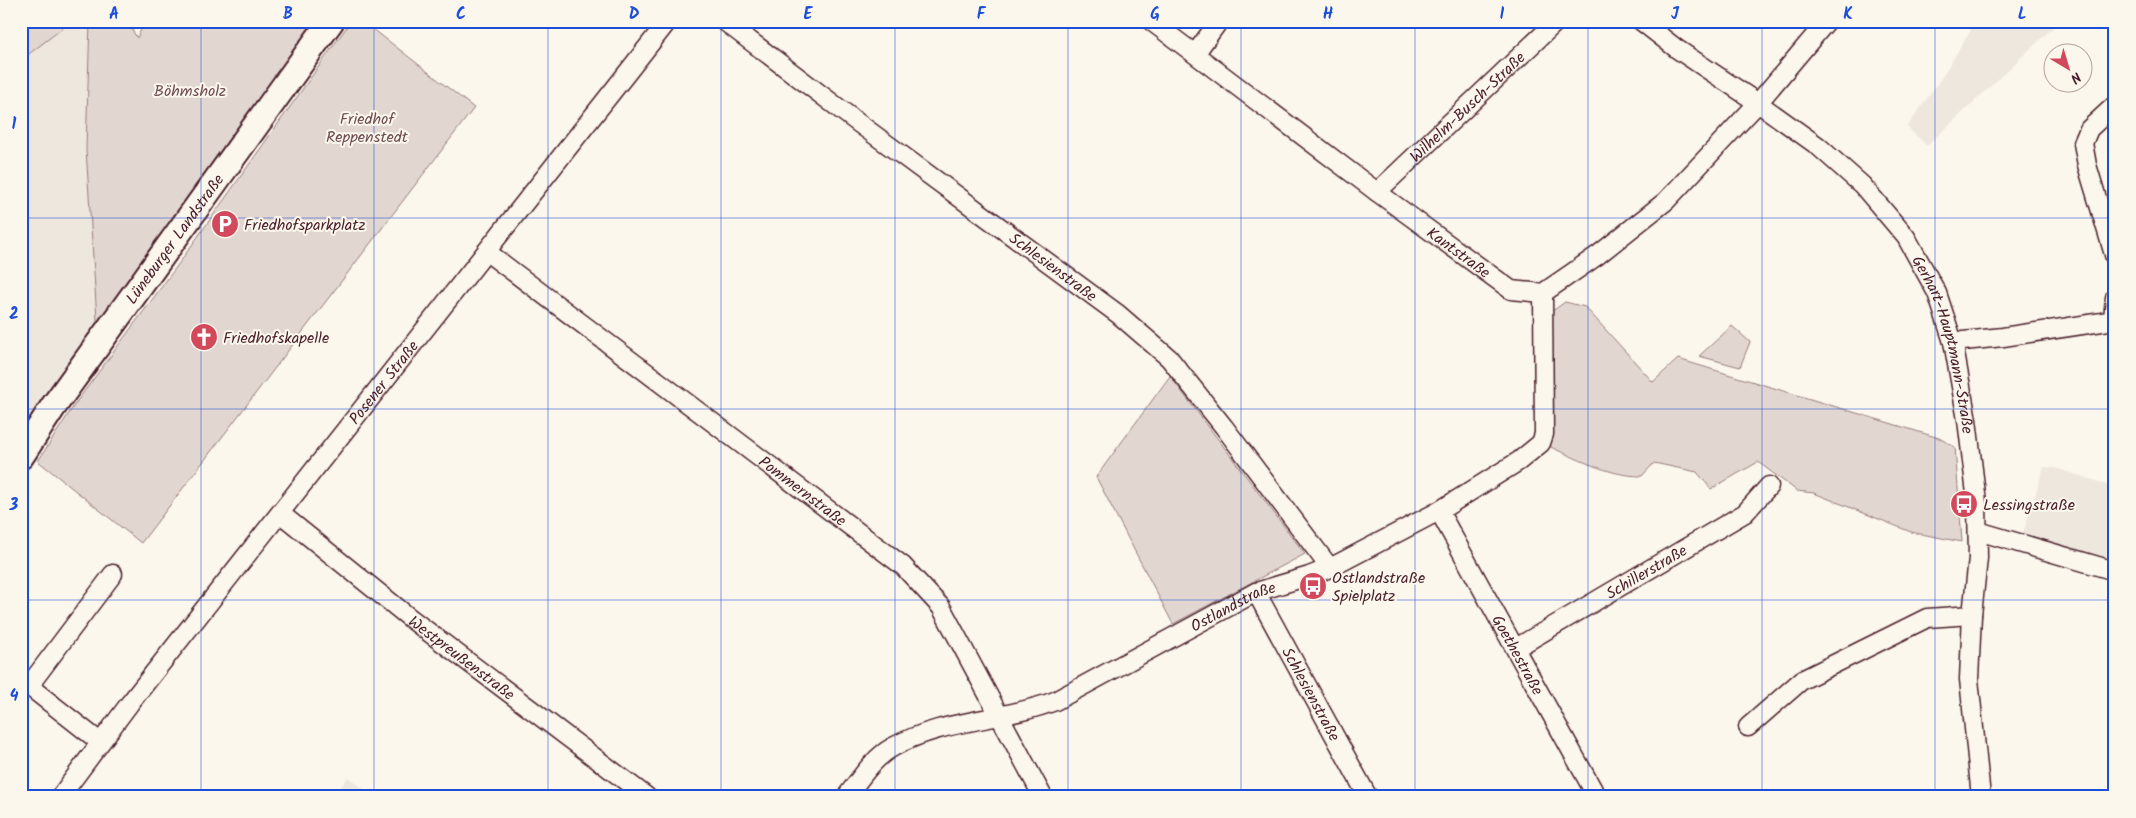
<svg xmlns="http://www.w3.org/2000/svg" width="2136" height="818" viewBox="0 0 2136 818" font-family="Kalam,sans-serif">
	<rect width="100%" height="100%" fill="#fbf7ec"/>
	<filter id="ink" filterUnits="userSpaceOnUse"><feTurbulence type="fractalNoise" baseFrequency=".02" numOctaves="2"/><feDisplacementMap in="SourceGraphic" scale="10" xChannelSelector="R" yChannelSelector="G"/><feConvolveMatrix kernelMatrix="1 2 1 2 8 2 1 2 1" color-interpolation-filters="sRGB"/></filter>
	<g filter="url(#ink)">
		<!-- built -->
		<g fill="#eee7de">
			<path d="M71,21H90L86,149L98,335L21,449V57Z"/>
			<path d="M1963,21H2060L1927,146L1907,127L1940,80L1971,30L1962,23Z"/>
			<path d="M2044,467L2055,468L2115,487V564L2023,533Z"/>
			<path d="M348,777L374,797H333Z"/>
		</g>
		<!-- green -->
		<g fill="#e2d7d0" stroke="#967b7e">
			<path d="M21,21H72L21,60Z"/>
			<path d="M90,21H127L137,38L145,21H320L98,335L86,149Z"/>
			<path d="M351,21H363L474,108L141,543L38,461L75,404L177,266Z"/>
			<path d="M1565,302L1585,307L1653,382L1678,359L1939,438L1955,447L1962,542L1911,532L1814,493L1797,491L1758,462L1711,489L1697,472L1654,463L1642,476C1608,476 1576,458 1546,445L1551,312Z"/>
			<path d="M1732,326L1750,342L1740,367L1699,356Z"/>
			<path d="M1170,376L1305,554L1173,624L1096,477Z"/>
		</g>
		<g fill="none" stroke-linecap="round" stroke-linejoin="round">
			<!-- minor casing -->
			<g stroke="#4a1f2b" stroke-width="21">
				<g id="minor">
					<path id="s1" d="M724,21L857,122L1118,314L1169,358L1224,427L1330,568"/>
					<path id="s2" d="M1151,21L1377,192L1511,290L1543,293L1598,255L1666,201L1758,103L1827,21"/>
					<path id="s3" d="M1641,21L1677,49L1758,103L1818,146L1862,185L1906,237L1937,293L1953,342L1967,420L1977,502L1978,558L1972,615L1969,679L1981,797"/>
					<path d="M1195,54L1219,21"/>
					<path d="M2115,105L2089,129L2083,143L2087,165L2115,258"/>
					<path id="s4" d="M1377,192L1557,21"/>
					<path id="s5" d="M487,252L903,566L941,607L1043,797"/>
					<path d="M2113,319L2115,297"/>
					<path d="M1953,342L2003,337L2115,320"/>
					<path id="s6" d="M1439,511L1597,797"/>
					<path id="s7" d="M281,514L410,618L647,797"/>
					<path d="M1978,531L2115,571"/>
					<path id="s8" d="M1256,592L1368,797"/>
					<path id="s9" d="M1516,648L1745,513L1769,486"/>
					<path d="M1748,727L1802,680L1927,618L1972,615"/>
					<path d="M100,742L35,691L32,686L34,679L113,574"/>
					<path id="s10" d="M60,797L130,703L668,21"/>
					<path id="s11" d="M846,797C860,779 873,758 893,747C943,719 1003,721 1055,701L1256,592L1309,576L1330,568L1439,511L1519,461L1541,443L1544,434L1543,293"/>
				</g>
			</g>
			<!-- secondary casing -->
			<g stroke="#4a1f2b" stroke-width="29">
				<g id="secondary">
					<path id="s12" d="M21,456L53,407L331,21"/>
				</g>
			</g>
			<!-- minor -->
			<use href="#minor" stroke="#fbf7ec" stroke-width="18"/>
			<!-- secondary -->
			<use href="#secondary" stroke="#fbf7ec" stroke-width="25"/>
		</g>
	</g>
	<!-- grid -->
	<path fill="none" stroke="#1d4ed8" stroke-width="1" stroke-opacity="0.55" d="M201,21V797M374,21V797M548,21V797M721,21V797M895,21V797M1068,21V797M1241,21V797M1415,21V797M1588,21V797M1762,21V797M1935,21V797M21,218H2115M21,409H2115M21,600H2115"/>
	<!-- icons -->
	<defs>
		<g id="parking-disc" transform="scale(1.4375)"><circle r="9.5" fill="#d1495b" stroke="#fbf7ec"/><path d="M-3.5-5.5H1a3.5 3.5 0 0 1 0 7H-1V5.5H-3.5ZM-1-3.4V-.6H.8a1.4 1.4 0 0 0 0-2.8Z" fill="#fff"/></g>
		<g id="church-disc" transform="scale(1.4375)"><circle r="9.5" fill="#d1495b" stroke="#fbf7ec"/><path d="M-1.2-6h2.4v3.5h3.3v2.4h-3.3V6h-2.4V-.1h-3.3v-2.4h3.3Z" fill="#fff"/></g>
		<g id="bus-disc" transform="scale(1.4375)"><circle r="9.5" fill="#d1495b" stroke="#fbf7ec"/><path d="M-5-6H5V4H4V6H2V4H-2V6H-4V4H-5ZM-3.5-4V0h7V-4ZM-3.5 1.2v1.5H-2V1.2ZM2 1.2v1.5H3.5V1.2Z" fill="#fff"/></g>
	</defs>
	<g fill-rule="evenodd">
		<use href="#parking-disc" x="225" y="224"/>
		<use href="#church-disc" x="204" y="337"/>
		<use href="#bus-disc" x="1964" y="504"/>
		<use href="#bus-disc" x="1313" y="586"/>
	</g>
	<g text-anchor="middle" stroke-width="4" stroke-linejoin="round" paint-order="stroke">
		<!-- park labels -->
		<g font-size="16" fill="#704d54" stroke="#fbf7ec">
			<text x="190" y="96">Böhmsholz</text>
			<text x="367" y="124">Friedhof<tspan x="367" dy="18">Reppenstedt</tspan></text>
		</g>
		<!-- street labels -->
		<g font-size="16" fill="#4a1f2b" stroke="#fbf7ec">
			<text dy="6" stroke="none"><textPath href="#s4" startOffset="124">Wilhelm-Busch-Straße</textPath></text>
			<text dy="6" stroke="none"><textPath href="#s12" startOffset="266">Lüneburger Landstraße</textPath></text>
			<text dy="6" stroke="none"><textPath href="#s2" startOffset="385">Kantstraße</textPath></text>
			<text dy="6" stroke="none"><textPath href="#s1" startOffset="411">Schlesienstraße</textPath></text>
			<text dy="6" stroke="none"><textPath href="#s3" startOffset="459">Gerhart-Hauptmann-Straße</textPath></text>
			<text dy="6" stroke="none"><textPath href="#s10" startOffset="526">Posener Straße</textPath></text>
			<text dy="6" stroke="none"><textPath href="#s5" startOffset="396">Pommernstraße</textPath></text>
			<text dy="6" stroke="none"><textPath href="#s9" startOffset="151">Schillerstraße</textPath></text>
			<text dy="6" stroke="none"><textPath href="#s11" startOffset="440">Ostlandstraße</textPath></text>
			<text dy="6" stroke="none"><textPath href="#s6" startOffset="164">Goethestraße</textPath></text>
			<text dy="6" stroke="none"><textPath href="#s7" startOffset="231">Westpreußenstraße</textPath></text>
			<text dy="6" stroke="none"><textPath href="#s8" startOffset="116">Schlesienstraße</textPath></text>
		</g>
		<!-- poi labels -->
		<g font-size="16" fill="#4a1f2b" stroke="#fbf7ec" text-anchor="start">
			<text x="244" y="230">Friedhofsparkplatz</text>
			<text x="223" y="343">Friedhofskapelle</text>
			<text x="1983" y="510">Lessingstraße</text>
			<text x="1332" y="583">Ostlandstraße<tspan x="1332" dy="18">Spielplatz</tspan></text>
		</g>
	</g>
	<!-- margin -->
	<rect width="2136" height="818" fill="none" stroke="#fbf7ec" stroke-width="55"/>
	<!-- north arrow -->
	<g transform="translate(2068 68) rotate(142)"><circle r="24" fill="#fbf7ec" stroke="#b4a19f"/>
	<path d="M0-4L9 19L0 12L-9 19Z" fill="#d1495b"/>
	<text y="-8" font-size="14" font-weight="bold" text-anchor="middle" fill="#4a1f2b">N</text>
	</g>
	<rect x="28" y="28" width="2080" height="762" fill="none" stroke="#1d4ed8" stroke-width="2"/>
	<g font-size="16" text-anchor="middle" font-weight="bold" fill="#1d4ed8">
		<text x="114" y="19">A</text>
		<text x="288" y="19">B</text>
		<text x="461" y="19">C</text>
		<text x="634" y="19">D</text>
		<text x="808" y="19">E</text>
		<text x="981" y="19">F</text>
		<text x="1155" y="19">G</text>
		<text x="1328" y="19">H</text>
		<text x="1502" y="19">I</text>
		<text x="1675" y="19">J</text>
		<text x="1848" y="19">K</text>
		<text x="2022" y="19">L</text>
		<text x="14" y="129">1</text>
		<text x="14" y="319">2</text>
		<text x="14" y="510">3</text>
		<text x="14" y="701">4</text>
	</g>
</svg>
